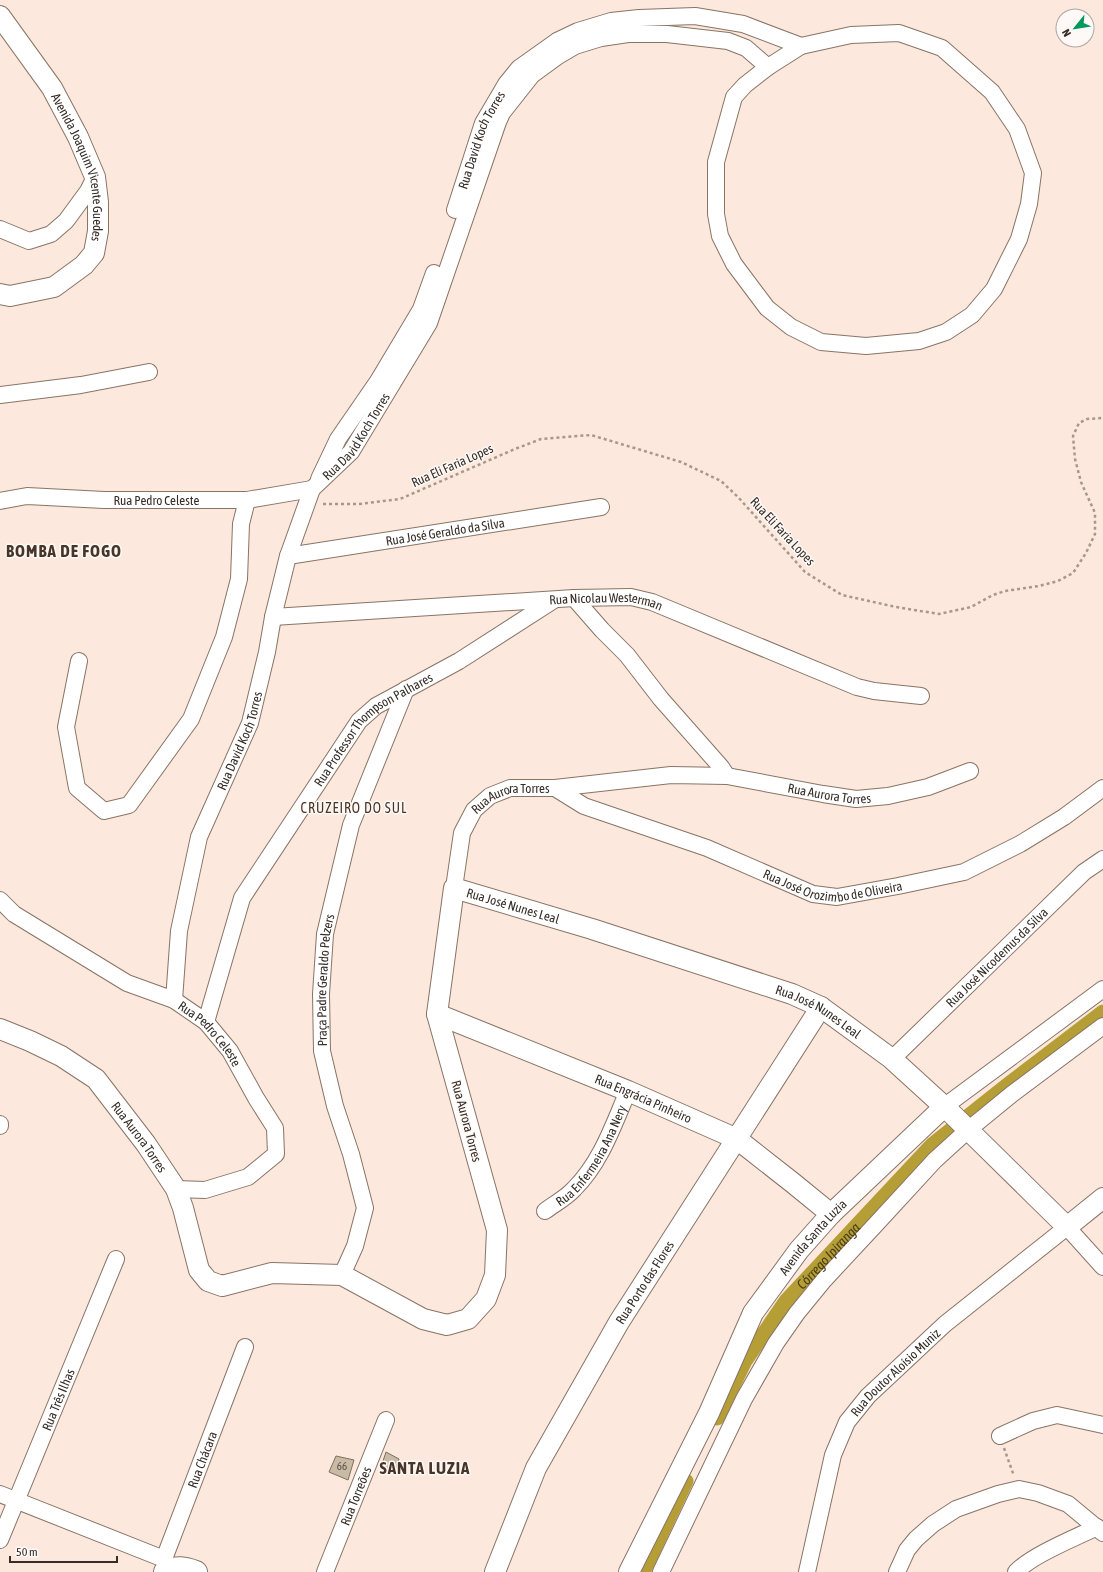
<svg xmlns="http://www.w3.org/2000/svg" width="1103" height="1572" viewBox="0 0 1103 1572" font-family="'Asap Condensed',sans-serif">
	<rect width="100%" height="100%" fill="#fce8dc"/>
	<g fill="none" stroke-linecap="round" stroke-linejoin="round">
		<!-- canal -->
		<g stroke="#b59e36" stroke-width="15">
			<path id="s1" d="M717,1418L745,1361L786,1301L933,1144L1006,1086L1103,1012"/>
			<path d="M643,1572L686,1481"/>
		</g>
	</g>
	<!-- building -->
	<g fill="#c9baa5" stroke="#7d705c">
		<path d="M386,1452L399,1459L396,1468L381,1467Z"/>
		<path d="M336,1456L354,1460L348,1480L329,1472Z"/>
	</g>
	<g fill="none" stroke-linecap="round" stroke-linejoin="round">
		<!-- minor casing -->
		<g stroke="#897466" stroke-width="18">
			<g id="minor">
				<path d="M899,33L942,48L992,92L1017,129L1033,173L1029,204L1019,239L994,289L972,315L946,332L919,341L866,346L821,342L791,327L767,308L734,264L720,236L716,214V162L734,97L745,85L768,67L801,46L851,35Z"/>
				<path id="s2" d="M455,210L483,123L506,84L519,68L557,41L578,31L611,21L639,18L695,16L743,24L801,46"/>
				<path d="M0,229L29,241L51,234L66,221L88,191L95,177"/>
				<path d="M0,395L81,385L149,372"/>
				<path d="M319,479L338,439L378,381L421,309L434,273"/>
				<path id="s3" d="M0,501L27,496L104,500H247L312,489"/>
				<path id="s4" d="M288,556L601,507"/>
				<path d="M574,598L602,630L627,655L661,699L721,767L727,776"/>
				<path id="s5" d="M273,617L574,598L631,597L652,602L857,687L874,691L921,696"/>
				<path d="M79,661L66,727L77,788L104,811L129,805L191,719L224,637L239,579L241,524L247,500"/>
				<path id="s6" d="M555,788L584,806L707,848L813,894L837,897L898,886L964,872L1020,844L1064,817L1103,788"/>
				<path id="s7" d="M454,888L462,833L474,810L490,796L510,788H555L671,775L727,776L823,794L856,799L888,796L928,787L970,771"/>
				<path id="s8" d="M0,900L14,914L127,983L174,1000L206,1022L230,1051L256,1098L275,1128L276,1154L248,1177L205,1190L176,1189"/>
				<path id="s9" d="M174,1000L179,931L199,837L250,723L267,652L273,617L288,556L312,489L351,452L429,323L498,122L502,113L532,75L558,56L575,46L601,38L628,34H667L728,41L746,48L768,67"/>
				<path id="s10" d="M206,1022L242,898L359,721L376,706L459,661L554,600"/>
				<path id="s11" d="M892,1059L1084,872L1103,859"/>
				<path d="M945,1106L1103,989"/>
				<path d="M0,1126V1124"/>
				<path id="s12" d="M545,1211C554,1204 566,1198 574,1189C601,1162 613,1126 628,1091"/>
				<path id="s13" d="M342,1275L355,1246L365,1208L351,1154L335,1106L322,1051L321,994L325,934L351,825L406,689"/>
				<path d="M1000,1436L1033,1421L1057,1415L1103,1425"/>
				<path id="s14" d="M0,1494L164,1559L245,1347"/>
				<path id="s15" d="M0,1540L116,1259"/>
				<path id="s16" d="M325,1572L386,1420"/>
				<path d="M661,1572L744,1399L776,1343L797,1313L824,1280L877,1223L935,1160L968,1130L1012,1094L1103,1026"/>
				<path id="s17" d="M807,1572L833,1455L847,1422L868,1396L945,1324L1067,1227L1103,1267"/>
				<path d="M897,1572L907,1550L916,1539L933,1524L956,1509L998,1494L1019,1489L1038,1493L1068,1504L1103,1533"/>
				<path d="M1016,1572C1032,1555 1075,1538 1097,1527"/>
			</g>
		</g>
		<!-- tertiary casing -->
		<g stroke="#897466" stroke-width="22">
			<g id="tertiary">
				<path id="s18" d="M0,16L52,88L78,137L95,177L98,202V231L94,253L84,265L54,287L10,296L0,294"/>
				<path id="s19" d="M437,1014L628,1091L737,1139L793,1183L831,1214"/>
				<path id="s20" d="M0,1029L30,1041L61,1056L96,1079L146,1144L176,1189L183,1208L199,1270L208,1281L222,1286L272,1273L342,1275L423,1319L447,1325L468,1319L486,1299L495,1275L497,1230L437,1014L454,888L592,929L792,994L821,1007L892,1059L949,1111L1067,1227L1103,1198"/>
				<path id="s21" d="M495,1572L536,1468L619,1322L821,1007"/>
				<path id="s22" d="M629,1572L709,1413L753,1313L799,1250L831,1214L945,1106"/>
			</g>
		</g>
		<!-- secondary casing -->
		<g stroke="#897466" stroke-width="24">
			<path id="secondary" d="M165,1572C177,1566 185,1568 196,1572"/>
		</g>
		<!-- path -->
		<g stroke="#a7988f" stroke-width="2.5" stroke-dasharray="3 3" stroke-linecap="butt">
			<path d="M323,504H359L400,499L515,449L541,439L591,435L681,462L721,481L738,497L805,572L842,595L896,607L939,614L971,607L993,595L1005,591L1039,586L1058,581L1073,573L1086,553L1095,534V513L1081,482L1075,459L1073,436L1079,423L1087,419L1103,418"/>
			<path d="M1004,1448L1014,1476"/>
		</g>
		<!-- minor -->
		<use href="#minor" stroke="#fff" stroke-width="16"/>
		<!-- tertiary -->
		<use href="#tertiary" stroke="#fff" stroke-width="20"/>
		<!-- secondary -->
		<use href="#secondary" stroke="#fff" stroke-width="22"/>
	</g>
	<g text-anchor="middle" stroke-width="3" stroke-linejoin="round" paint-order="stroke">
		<!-- number labels -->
		<g font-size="11" fill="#5b5046">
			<text x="342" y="1470">66</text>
		</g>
		<!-- street labels -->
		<g font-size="13" fill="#362d27" stroke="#fef9f6">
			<text dy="5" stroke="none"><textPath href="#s2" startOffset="75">Rua David Koch Torres</textPath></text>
			<text dy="5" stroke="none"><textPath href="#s18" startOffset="174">Avenida Joaquim Vicente Guedes</textPath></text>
			<text dy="5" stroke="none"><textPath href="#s9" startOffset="602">Rua David Koch Torres</textPath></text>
			<text transform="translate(452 465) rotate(-24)" y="5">Rua Eli Faria Lopes</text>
			<text dy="5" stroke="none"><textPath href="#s3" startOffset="157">Rua Pedro Celeste</textPath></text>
			<text transform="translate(783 531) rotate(47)" y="5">Rua Eli Faria Lopes</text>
			<text dy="5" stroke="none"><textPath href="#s4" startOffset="159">Rua José Geraldo da Silva</textPath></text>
			<text dy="5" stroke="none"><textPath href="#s5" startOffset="334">Rua Nicolau Westerman</textPath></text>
			<text dy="5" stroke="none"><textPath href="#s10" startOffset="346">Rua Professor Thompson Palhares</textPath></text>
			<text dy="5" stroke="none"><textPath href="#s9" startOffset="270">Rua David Koch Torres</textPath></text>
			<text dy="5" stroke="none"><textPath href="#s7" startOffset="446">Rua Aurora Torres</textPath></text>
			<text dy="5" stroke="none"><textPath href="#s7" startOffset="122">Rua Aurora Torres</textPath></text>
			<text dy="5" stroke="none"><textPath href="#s6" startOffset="298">Rua José Orozimbo de Oliveira</textPath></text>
			<text dy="5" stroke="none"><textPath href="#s20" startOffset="1129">Rua José Nunes Leal</textPath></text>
			<text dy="5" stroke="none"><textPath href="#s11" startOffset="146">Rua José Nicodemus da Silva</textPath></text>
			<text dy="5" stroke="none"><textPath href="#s13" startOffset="305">Praça Padre Geraldo Pelzers</textPath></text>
			<text dy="5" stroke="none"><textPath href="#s20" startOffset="1453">Rua José Nunes Leal</textPath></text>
			<text dy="5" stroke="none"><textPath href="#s8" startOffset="252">Rua Pedro Celeste</textPath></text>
			<text dy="5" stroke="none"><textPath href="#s19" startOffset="223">Rua Engrácia Pinheiro</textPath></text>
			<text transform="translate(467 1121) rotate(75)" y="5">Rua Aurora Torres</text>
			<text dy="5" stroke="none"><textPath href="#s20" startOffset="181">Rua Aurora Torres</textPath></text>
			<text dy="5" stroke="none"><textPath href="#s12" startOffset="74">Rua Enfermeira Ana Nery</textPath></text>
			<text dy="5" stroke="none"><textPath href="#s22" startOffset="384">Avenida Santa Luzia</textPath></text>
			<text dy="5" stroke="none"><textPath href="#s21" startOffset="327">Rua Porto das Flores</textPath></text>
			<text dy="5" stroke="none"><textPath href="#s17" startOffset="225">Rua Doutor Aloísio Muniz</textPath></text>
			<text dy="5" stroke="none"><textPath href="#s15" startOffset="152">Rua Três Ilhas</textPath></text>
			<text dy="5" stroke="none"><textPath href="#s14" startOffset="283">Rua Chácara</textPath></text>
			<text dy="5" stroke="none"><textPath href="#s16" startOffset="82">Rua Torreões</textPath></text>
		</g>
		<!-- neighbourhood labels -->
		<g font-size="14" letter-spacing="1" fill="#473528" stroke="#fef9f6">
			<text x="354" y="813">CRUZEIRO DO SUL</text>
		</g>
		<!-- water labels -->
		<g font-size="14" font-style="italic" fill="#483e14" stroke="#fef9f6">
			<text dy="5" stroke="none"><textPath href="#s1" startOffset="198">Córrego Ipiranga</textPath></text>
		</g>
		<!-- district labels -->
		<g font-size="17" font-weight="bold" letter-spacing="1" fill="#473528" stroke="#fef9f6">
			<text x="64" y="557">BOMBA DE FOGO</text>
			<text x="425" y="1474">SANTA LUZIA</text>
		</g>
	</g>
	<!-- north arrow -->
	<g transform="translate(1075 28) rotate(240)"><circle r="19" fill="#fef9f6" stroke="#aea7a3"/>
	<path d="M0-3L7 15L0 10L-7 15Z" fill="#00995b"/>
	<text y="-6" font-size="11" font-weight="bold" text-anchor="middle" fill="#362d27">N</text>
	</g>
	<!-- scale -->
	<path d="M10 1556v6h107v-6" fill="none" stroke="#362d27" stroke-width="2"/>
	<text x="16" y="1556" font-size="12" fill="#362d27" stroke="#fef9f6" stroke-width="3" paint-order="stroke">50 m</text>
</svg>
